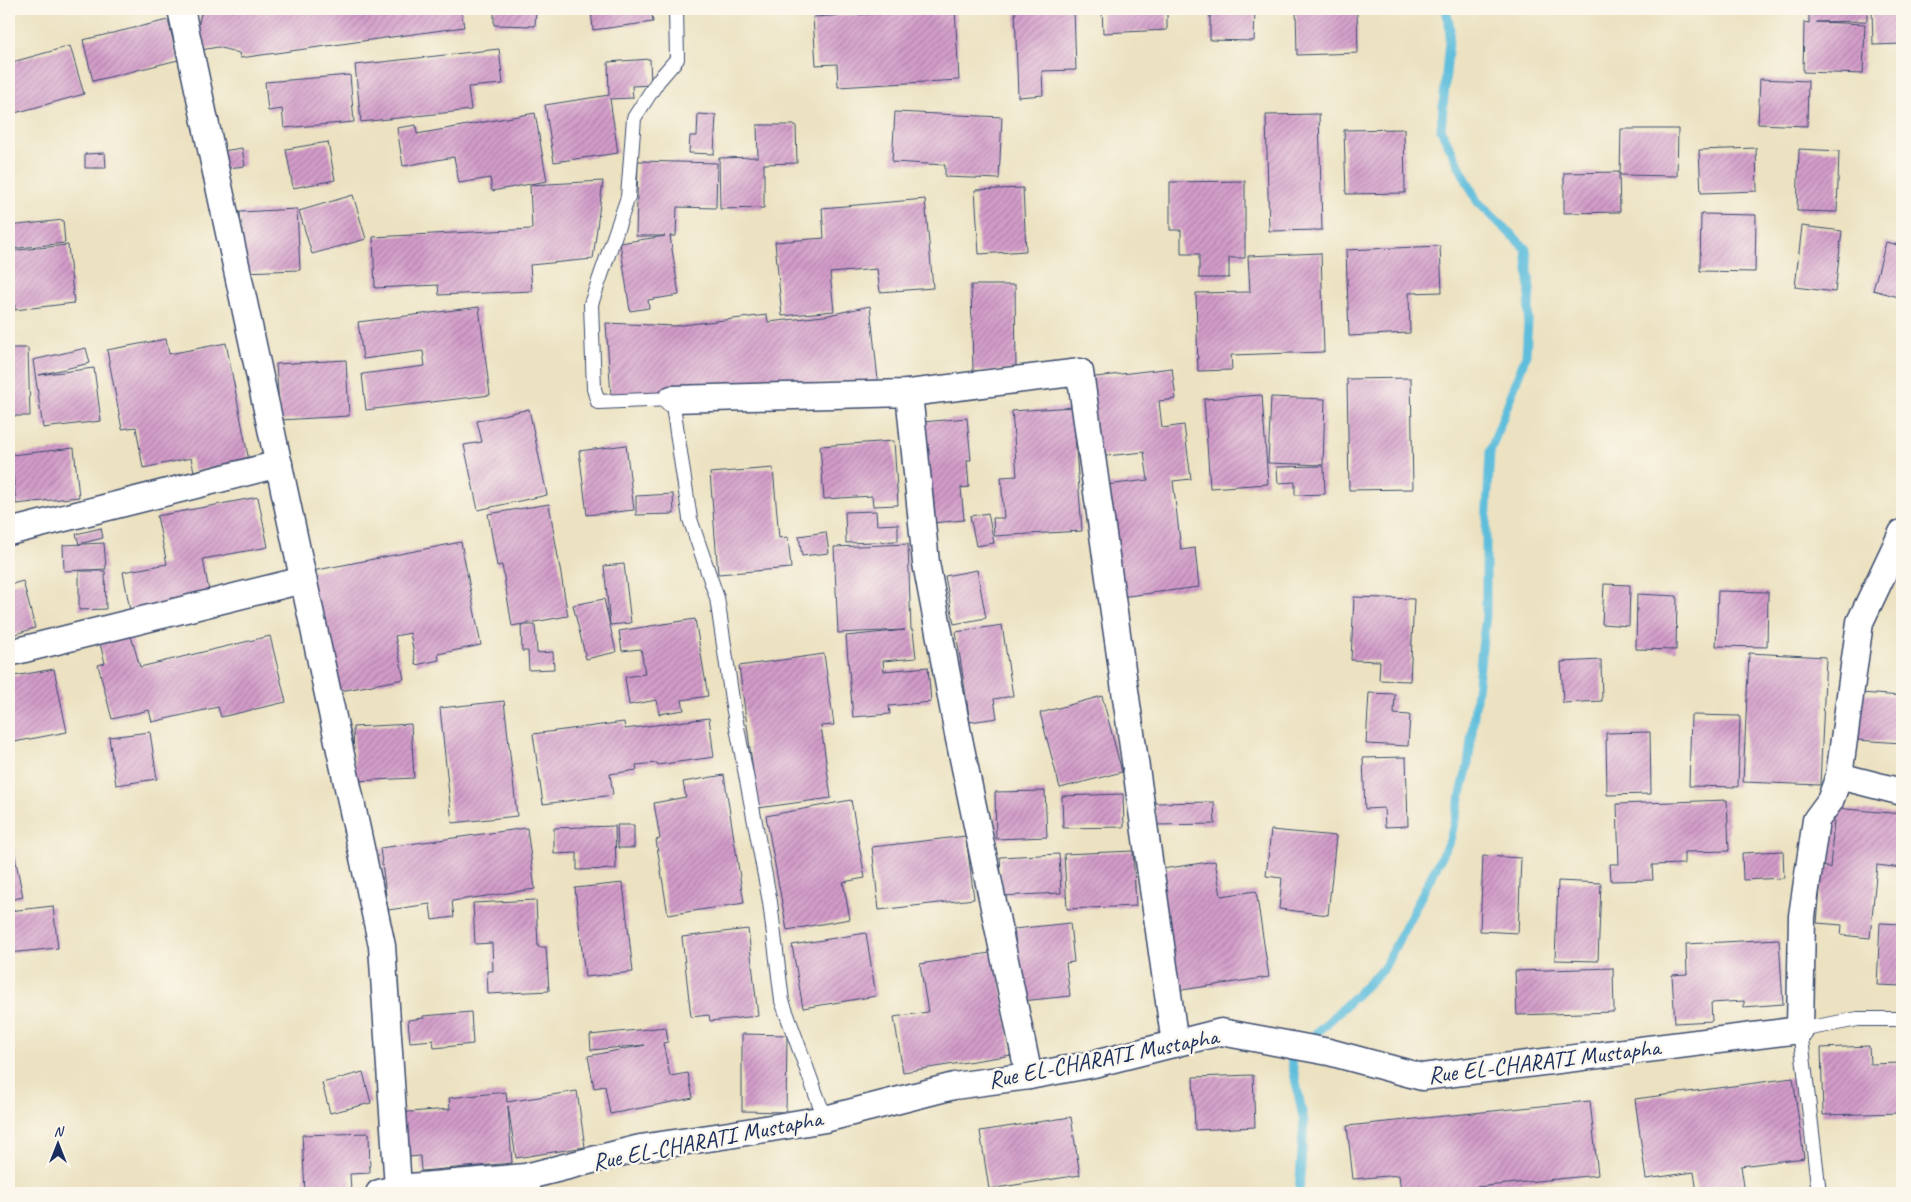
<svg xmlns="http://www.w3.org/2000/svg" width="1911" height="1202" viewBox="0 0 1911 1202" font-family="Caveat,sans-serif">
	<defs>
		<pattern id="building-hatch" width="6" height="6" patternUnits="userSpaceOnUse" patternTransform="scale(1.25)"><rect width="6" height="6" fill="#d39cc9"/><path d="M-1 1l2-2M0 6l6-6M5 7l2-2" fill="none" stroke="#aa80a6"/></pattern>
	</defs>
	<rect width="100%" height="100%" fill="#fbf7ec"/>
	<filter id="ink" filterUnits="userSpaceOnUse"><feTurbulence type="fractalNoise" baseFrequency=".02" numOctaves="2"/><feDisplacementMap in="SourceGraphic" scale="10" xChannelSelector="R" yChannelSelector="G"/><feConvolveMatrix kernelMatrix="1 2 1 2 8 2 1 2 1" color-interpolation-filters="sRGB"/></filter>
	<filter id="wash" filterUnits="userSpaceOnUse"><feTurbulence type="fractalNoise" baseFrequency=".0096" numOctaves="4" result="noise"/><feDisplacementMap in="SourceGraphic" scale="20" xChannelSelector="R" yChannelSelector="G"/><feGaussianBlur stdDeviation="1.12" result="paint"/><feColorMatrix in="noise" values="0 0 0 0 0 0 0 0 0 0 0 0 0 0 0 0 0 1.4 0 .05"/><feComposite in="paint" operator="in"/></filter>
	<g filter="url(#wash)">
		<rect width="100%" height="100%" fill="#ece2c1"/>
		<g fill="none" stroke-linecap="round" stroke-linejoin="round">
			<!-- stream -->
			<path stroke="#5ebedc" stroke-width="9" d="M1299,1193L1304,1122L1291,1058L1384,968L1450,840L1468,765L1486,615V527L1490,452L1526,355L1530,289L1526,249L1477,201L1441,130L1450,29L1446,9"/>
		</g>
		<g id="blocks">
			<!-- building -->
			<g fill="url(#building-hatch)">
				<path d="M202,9H461L464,27L240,58L239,53L218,47L201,50L198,27Z"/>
				<path d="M494,9H536L535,26L494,25Z"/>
				<path d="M591,9H651L653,22L593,30Z"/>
				<path d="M682,9H704V10L682,11Z"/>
				<path d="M955,9L959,80L838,87L837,64L816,65L813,17Z"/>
				<path d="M1015,9H1074L1076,70L1042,71L1043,95L1018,97Z"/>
				<path d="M1102,9H1167V30L1103,33Z"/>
				<path d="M1210,9H1255L1254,41L1210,40Z"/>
				<path d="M1296,9H1357L1358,53L1297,55Z"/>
				<path d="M1809,9H1867V21L1816,22L1865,24L1863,74L1803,72L1804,22L1809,23Z"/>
				<path d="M1872,9H1902V44L1873,45Z"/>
				<path d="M168,20L178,60L93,81L83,40Z"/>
				<path d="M70,46L84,94L15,113L9,91V63Z"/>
				<path d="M499,49L503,84L468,87L471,110L361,122L355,65Z"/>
				<path d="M650,59L651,85L632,86L633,98L610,99L618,153L554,162L545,105L609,95L608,62Z"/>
				<path d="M350,75L354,122L284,128L282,109L268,111L265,82Z"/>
				<path d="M1760,79L1808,81L1807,126L1758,124Z"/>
				<path d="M895,112L1002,117L999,179L945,177V165L892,162Z"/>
				<path d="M535,113L547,181L492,191L490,178L459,183L454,157L403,166L397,128L416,125L417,134Z"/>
				<path d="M698,114L716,115L714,154L689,153L690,136H697Z"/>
				<path d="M1319,114L1322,230L1269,231L1266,115Z"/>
				<path d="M757,125H796L797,163L764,164V208L720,209L719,158L758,157Z"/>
				<path d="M1404,129L1405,193L1346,194L1344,130Z"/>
				<path d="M1621,129H1678L1677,176L1620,175Z"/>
				<path d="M328,142L335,180L293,188L286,149Z"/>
				<path d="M242,148L245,166L219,169L216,152Z"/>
				<path d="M1756,148L1757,191L1701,193L1699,150Z"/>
				<path d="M1799,149L1839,151L1837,212L1797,211Z"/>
				<path d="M105,153L106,168H85V154Z"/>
				<path d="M638,161L717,163L716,208L677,207L676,236H670L679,295L648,300L649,308L630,311L620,243L665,236H636Z"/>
				<path d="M1619,172L1620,212L1564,213V173Z"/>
				<path d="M603,181L593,259L530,265L532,291L439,295L438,285L375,288L373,237L532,229L530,185Z"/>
				<path d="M1245,181V258H1229V278H1199V254H1181V230H1170V182Z"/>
				<path d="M1023,188L1026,251L979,254L975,190Z"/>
				<path d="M353,195L366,239L312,254L299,211Z"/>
				<path d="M925,199L933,288L880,292L877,269L830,273L834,311L782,316L775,242L824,238L822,208Z"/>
				<path d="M297,209L300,270L242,272L240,212Z"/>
				<path d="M1701,214L1756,215L1755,272L1700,271Z"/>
				<path d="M63,220L65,243L10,249L9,226Z"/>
				<path d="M1802,226L1842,231L1835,292L1795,287Z"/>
				<path d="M1886,242L1902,246V298L1873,290Z"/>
				<path d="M68,245L74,303L15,310L9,251Z"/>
				<path d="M1440,246L1442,292L1409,293L1410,333L1349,336L1346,250Z"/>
				<path d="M1321,253L1324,352L1231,355L1232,370L1198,371L1196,293L1250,292L1248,256Z"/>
				<path d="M971,285H1015L1016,370L973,371Z"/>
				<path d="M870,306L878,380L611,396L606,323L674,326L767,315L768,322L824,316Z"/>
				<path d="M479,307L490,395L366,410L362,374L425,366L423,351L363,359L358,322Z"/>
				<path d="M166,339L169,354L226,343L249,461L194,471L191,458L143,468L136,427L122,429L107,350Z"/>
				<path d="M9,348H28L30,416H9Z"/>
				<path d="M86,348L90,363L39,375L94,368L101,421L43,428L33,360Z"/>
				<path d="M346,360L349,416L280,420L276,364Z"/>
				<path d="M1172,368L1176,399L1159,401L1162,428L1184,425L1191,479L1173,481L1181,550L1195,548L1199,587L1120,597L1107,485L1148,480L1144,452L1097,457L1087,378Z"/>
				<path d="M1411,378L1413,489L1349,490L1347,379Z"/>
				<path d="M1262,395L1268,484L1210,488L1204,399Z"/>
				<path d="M1271,397L1325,399L1323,465L1268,463Z"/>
				<path d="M1073,407L1082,531L994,536L993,518H1004L1001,477L1017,476L1012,411Z"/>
				<path d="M529,409L547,495L478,510L464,445L482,442L477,421Z"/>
				<path d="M967,418L971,460H967L969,487L961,488L964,520L932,523L923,422Z"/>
				<path d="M894,441L898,505L873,506L872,496L824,499L820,446Z"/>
				<path d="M626,445L634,510L587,515L579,451Z"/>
				<path d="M74,448L79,497L16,504L11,455Z"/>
				<path d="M1324,466L1325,494L1295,495V482L1278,483L1277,467Z"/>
				<path d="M773,468L779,538L788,537L791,568L718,574L710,473Z"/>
				<path d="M673,494L674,514L636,515V496Z"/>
				<path d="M258,497L268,547L203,559L211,602L131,616L123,572L167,564L157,516Z"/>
				<path d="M549,504L568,616L512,626L502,565L497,566L488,514Z"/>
				<path d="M876,511L877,525L898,524V541L846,543L845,512Z"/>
				<path d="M988,513L994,543L976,546L970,516Z"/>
				<path d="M101,528L103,538L79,544L76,534Z"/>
				<path d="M826,532L829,553L802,556L799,536Z"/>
				<path d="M461,542L481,645L438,654L439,660L416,665L410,633L395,636L404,679L330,693L307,572Z"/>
				<path d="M104,543L106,569L64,571L63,545Z"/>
				<path d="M908,544L911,630H913L916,658L883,661L884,671L928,667L931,702L889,706L890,714L853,717L846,636L905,630L838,633L834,547Z"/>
				<path d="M624,564L631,623L610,625L604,566Z"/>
				<path d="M977,570L986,618L954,624L945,576Z"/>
				<path d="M79,571H105L106,609L79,610Z"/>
				<path d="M23,581L35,628L9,636V585Z"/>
				<path d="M1604,584L1630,585L1629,626L1602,624Z"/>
				<path d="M1718,591L1768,592L1767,647L1716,646Z"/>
				<path d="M1637,594L1677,596L1676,650L1636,649Z"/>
				<path d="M1354,597L1414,599L1410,681L1379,680L1380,661L1351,660Z"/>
				<path d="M604,599L616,652L586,659L573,605Z"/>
				<path d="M695,619L708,696L682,700L684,710L659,714L657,700L629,705L625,677L645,674L641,649L622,651L619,631Z"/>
				<path d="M521,625H535L537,653L553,652L554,669L529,670L528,651H522Z"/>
				<path d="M1002,625L1013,696L994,699L997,718L970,722L956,632Z"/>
				<path d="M129,629L140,667L270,636L286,702L221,717L218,707L152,722L149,710L112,719L98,665L105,663L98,636Z"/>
				<path d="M1749,653L1826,657L1820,785L1743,782Z"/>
				<path d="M824,654L834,725L821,726L831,798L758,808L739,666Z"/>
				<path d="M1601,660L1602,701L1563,703L1561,662Z"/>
				<path d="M54,669L67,732L9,743V677Z"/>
				<path d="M1369,693L1395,694L1394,714L1410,715L1408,746L1366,744Z"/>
				<path d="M1861,693L1902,696V743L1857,740Z"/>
				<path d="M1102,696L1122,772L1060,788L1040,713Z"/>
				<path d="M504,701L517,816L452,823L440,708Z"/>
				<path d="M1691,715L1740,716L1738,787L1689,786Z"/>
				<path d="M709,718L714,757L657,765V763L636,765L637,770L610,774L613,795L543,804L533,734L624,722L625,729Z"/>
				<path d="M411,724L414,778L355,781L353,727Z"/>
				<path d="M150,732L157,779L116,785L109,737Z"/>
				<path d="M1650,732L1651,794L1607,795L1606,733Z"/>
				<path d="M1406,757L1408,826L1385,827L1384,808L1365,809L1363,758Z"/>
				<path d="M724,775L744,903L668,915L656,840L660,839L654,803L686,797L683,782Z"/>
				<path d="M1045,791L1047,837L996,839L995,792Z"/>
				<path d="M1123,794L1124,827L1063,828L1062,796Z"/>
				<path d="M851,800L865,878L843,882L850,919L787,930L766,816Z"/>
				<path d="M1727,800L1729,851L1684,852V864L1652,865L1653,880L1611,881L1610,864H1619L1617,804Z"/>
				<path d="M1214,802L1215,824L1156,825L1155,803Z"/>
				<path d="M1835,808L1902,814V868L1877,865L1870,938L1841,935L1842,925L1817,923L1822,866L1830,868Z"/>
				<path d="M617,825H634V848H618Z"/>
				<path d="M615,826L616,869L577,870V853L554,854V828Z"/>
				<path d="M527,828L535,889L452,901L454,917L432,920L430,904L388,910L380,848Z"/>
				<path d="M1271,830L1336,836L1328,915L1279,909L1282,878L1266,876Z"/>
				<path d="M966,836L974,899L879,910L872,847Z"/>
				<path d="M13,847L23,897L9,900V848Z"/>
				<path d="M1133,851L1136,906L1067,909L1064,854Z"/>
				<path d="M1783,851L1784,878L1743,880L1742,853Z"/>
				<path d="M1059,854L1061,893L1002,896L1000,857Z"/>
				<path d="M1483,856L1521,858L1518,933L1480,931Z"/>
				<path d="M1215,861L1221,896L1256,891L1269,977L1175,991L1156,870Z"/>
				<path d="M1558,881L1601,883L1598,961L1555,960Z"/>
				<path d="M623,883L633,972L585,977L575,888Z"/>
				<path d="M536,900L538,947H546L549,991L488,994L487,971H493L492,943L475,944L473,903Z"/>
				<path d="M53,906L58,948L9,953V911Z"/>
				<path d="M1070,923L1074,962L1066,963L1070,996L1022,1001L1014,929Z"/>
				<path d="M1880,923L1902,924V986L1877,985Z"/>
				<path d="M748,929L758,1016L710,1021L709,1015L691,1017L682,937Z"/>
				<path d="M866,933L876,996L803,1008L792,945Z"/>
				<path d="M1779,939L1783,1004L1744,1007V1001L1711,1003L1712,1021L1675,1023L1672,975L1687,974L1686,944Z"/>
				<path d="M996,952L1012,1055L903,1072L894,1017L928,1012L920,964Z"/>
				<path d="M1613,968L1614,1012L1517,1015L1515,971Z"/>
				<path d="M471,1012L473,1044L434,1048L433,1040L410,1042L408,1020L424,1018L423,1016Z"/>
				<path d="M666,1027L668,1042L663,1043L670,1076L688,1073L693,1098L610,1114L605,1086L594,1088L588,1056L645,1045L591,1050L590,1035Z"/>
				<path d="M742,1034L787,1035L786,1112L742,1111Z"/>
				<path d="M1869,1046L1870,1064L1902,1063V1113L1823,1115L1821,1048Z"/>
				<path d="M363,1072L371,1103L330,1113L322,1083Z"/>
				<path d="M1253,1075L1255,1127L1195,1130L1193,1077Z"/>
				<path d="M1793,1078L1804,1158L1741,1166L1745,1193H1697L1694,1172L1646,1179L1635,1099Z"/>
				<path d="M577,1091L585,1147L516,1158L508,1106L512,1163L421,1171L420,1156L399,1158L395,1113L450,1109L449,1098L506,1092L507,1102Z"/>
				<path d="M1590,1101L1598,1175L1416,1193H1401L1399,1175L1353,1179L1347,1126Z"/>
				<path d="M1071,1117L1080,1175L989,1189L980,1131Z"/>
				<path d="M369,1133L370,1173L350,1174L351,1192L305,1193L302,1135Z"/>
			</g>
		</g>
	</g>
	<g filter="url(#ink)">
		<use href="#blocks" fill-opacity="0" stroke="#3a4a6d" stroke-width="1"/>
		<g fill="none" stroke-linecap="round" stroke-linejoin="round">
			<!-- lane casing -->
			<g stroke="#3a4a6d" stroke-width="16">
				<g id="lane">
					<path d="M676,9L677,59L658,81L634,118L628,197L591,304L594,389L598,402L672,399L690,519L717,598L733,706L770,902L782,1001L825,1119"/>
					<path d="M525,1177L535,1193"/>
					<path d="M1819,1193L1800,1030L1858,1019H1902"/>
				</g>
			</g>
			<!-- street casing -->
			<g stroke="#3a4a6d" stroke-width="29">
				<g id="street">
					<path d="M181,9L382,946L398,1188"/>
					<path d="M909,393L1080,372L1175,1044"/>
					<path d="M672,399L909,393L926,563L958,734L1029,1076"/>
					<path d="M9,532L279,464"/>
					<path d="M9,653L303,580"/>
					<path d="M1839,776L1902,792"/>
					<path d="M379,1193L398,1188L525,1177L640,1148L729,1135L825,1119L954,1086L1029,1076L1094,1064L1221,1032L1329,1052L1422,1077L1800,1030L1802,916L1816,820L1830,801L1839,776L1860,622L1902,533"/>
				</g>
			</g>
			<!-- lane -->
			<use href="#lane" stroke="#fff" stroke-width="14"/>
			<!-- street -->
			<use href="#street" stroke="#fff" stroke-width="26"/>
		</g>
	</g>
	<g text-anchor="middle" stroke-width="5" stroke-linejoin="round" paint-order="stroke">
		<!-- street labels -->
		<g font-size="24" fill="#1b2f5e" stroke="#fbf7ec">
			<text transform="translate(1103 1058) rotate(-11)" y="8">Rue EL-CHARATI Mustapha</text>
			<text transform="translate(1544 1061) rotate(-7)" y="8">Rue EL-CHARATI Mustapha</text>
			<text transform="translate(707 1140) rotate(-11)" y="8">Rue EL-CHARATI Mustapha</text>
		</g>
	</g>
	<!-- margin -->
	<rect width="1911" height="1202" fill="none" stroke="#fbf7ec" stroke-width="30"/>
	<!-- north arrow -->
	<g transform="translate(58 1144)" stroke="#fbf7ec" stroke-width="4" paint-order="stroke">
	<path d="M0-4L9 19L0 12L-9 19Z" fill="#1b2f5e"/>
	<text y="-8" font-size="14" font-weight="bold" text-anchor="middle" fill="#1b2f5e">N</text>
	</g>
</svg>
